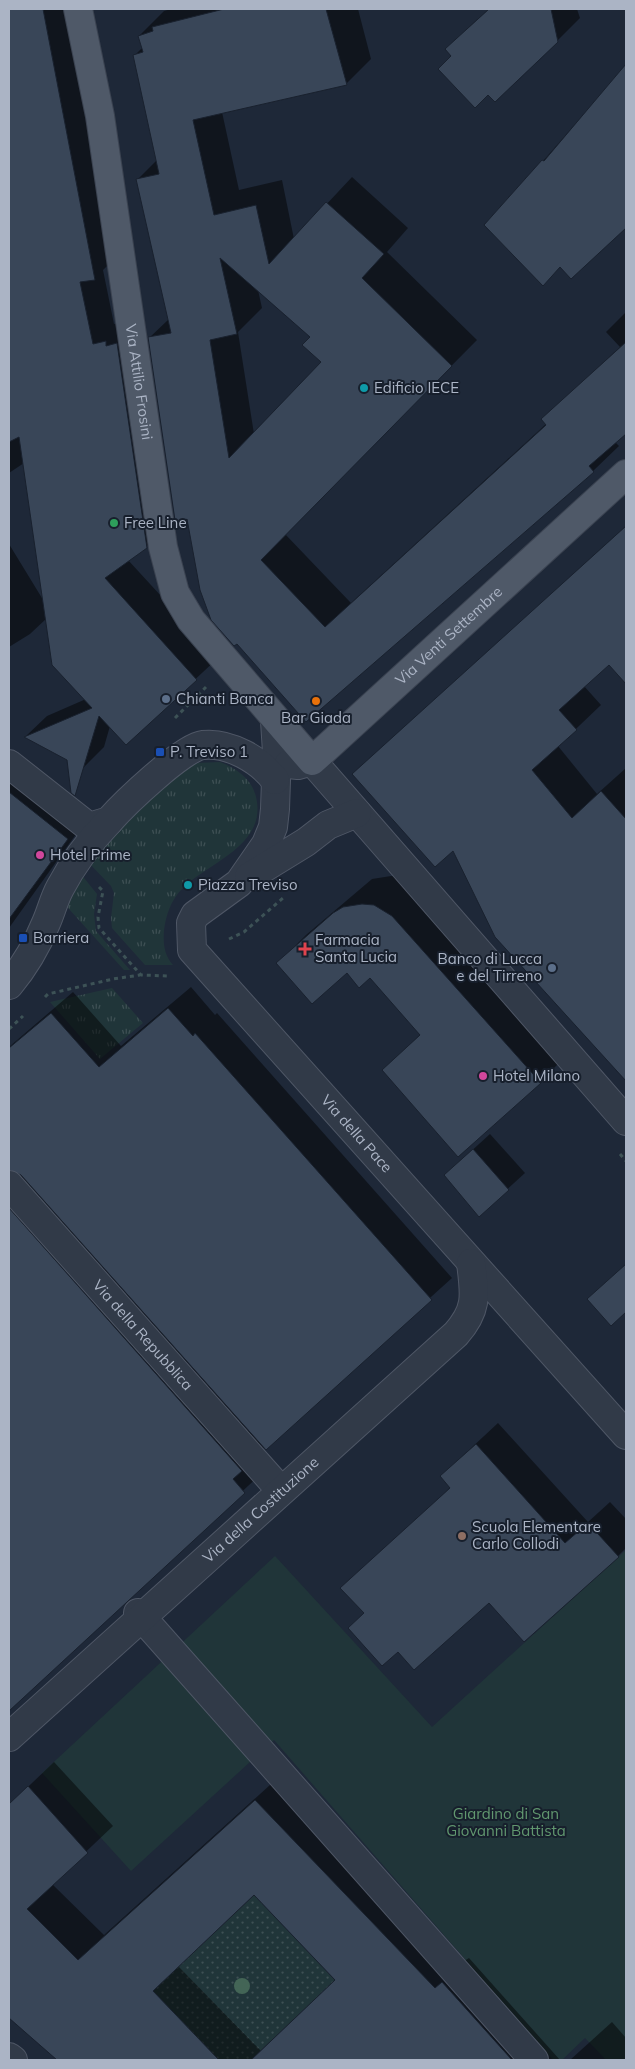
<svg xmlns="http://www.w3.org/2000/svg" width="635" height="2069" viewBox="0 0 635 2069" font-family="Mulish,sans-serif">
	<defs>
		<pattern id="grass-tufts" width="24" height="20" patternUnits="userSpaceOnUse" patternTransform="scale(1.25)"><rect width="24" height="20" fill="#203539"/><path d="M3 7l-1-3M5 7V3M7 7l1-3M15 17l-1-3M17 17v-4M19 17l1-3" fill="none" stroke="#3e5054"/></pattern>
		<pattern id="garden-dots" width="8" height="8" patternUnits="userSpaceOnUse" patternTransform="scale(1.25)"><rect width="8" height="8" fill="#203539"/><path d="M2 2h.1M6 6h.1" fill="none" stroke="#3e5054" stroke-width="1.8" stroke-linecap="round"/></pattern>
	</defs>
	<rect width="100%" height="100%" fill="#1e2838"/>
	<!-- grass -->
	<g fill="url(#grass-tufts)">
		<path d="M220,762C236,768 252,779 256,797C268,846 206,863 182,889C171,900 166,915 164,930C163,944 164,955 173,965H145L112,928L111,918L114,893L111,886L88,862L161,785L196,763Z"/>
		<path d="M80,873L97,894L94,914L96,931L130,970H124L69,909L66,904Z"/>
		<path d="M112,988L143,1023L100,1059L50,1002Z"/>
	</g>
	<!-- park -->
	<path fill="#203539" d="M626,1550V2060H606L585,2038L562,2060H553L274,1740L131,1871L42,1773L275,1556L432,1727Z"/>
	<!-- garden -->
	<path fill="url(#garden-dots)" d="M254,1895L335,1980L251,2060H219L153,1991Z"/>
	<!-- shadow -->
	<g fill="#0007" fill-rule="evenodd">
		<path d="M9,9H69L115,258L103,270L114,324L127,320L168,525L146,547L128,560L218,658L126,744L110,726L104,747L83,768L26,736L47,716L86,699L47,618L30,634L9,647V544L45,603L24,463L9,473Z"/>
		<path d="M171,9H358L371,59L346,84L222,112L239,190L282,180L294,239L352,177L408,228L387,252L477,340L285,534L351,603L546,424L543,419L620,347L606,332L626,312V432L615,442L619,446L593,471L307,720L188,517L149,338L169,319L138,179L157,160L135,55L143,47L139,36L164,11ZM258,290L311,337L323,362L254,434L238,332L262,308Z"/>
		<path d="M489,9H577L580,18L557,41L453,56L469,27Z"/>
		<path d="M626,66V226L571,278L543,161Z"/>
		<path d="M626,526V682L609,663L584,686L601,705L558,746L597,794L626,768V1072L623,1075L454,849L354,774Z"/>
		<path d="M9,754L89,816L9,928Z"/>
		<path d="M391,876L402,877L568,1054L540,1082L383,1070L421,1034L370,977L347,971L278,963L306,935L372,879Z"/>
		<path d="M191,987L215,1015L217,1013L452,1278L265,1447L254,1458L265,1470L9,1710V1047L73,992L121,1046Z"/>
		<path d="M490,1134L525,1173L479,1215L445,1175Z"/>
		<path d="M498,1423L588,1522L610,1502L626,1519V1548L618,1556L489,1601L365,1613L342,1588L451,1487L441,1476Z"/>
		<path d="M54,1762L113,1826L52,1884L104,1935L281,1775L461,1963L469,1958L560,2060H59L9,2017V1805ZM254,1893L336,1980L261,2051L178,1966Z"/>
		<path d="M612,2022L626,2038V2060H570Z"/>
	</g>
	<!-- building -->
	<g fill="#394658" stroke="#19212e" fill-rule="evenodd">
		<path d="M9,9H43L95,280L80,282L93,344L106,341V346L117,343L147,548L105,578L197,680L126,745L99,716L75,796L71,793L67,760L24,737L92,708L52,665L19,437L9,442Z"/>
		<path d="M224,9H326L347,85L193,120L214,215L256,205L269,264L326,202L384,254L362,278L452,366L261,560L325,627L546,425L541,419L626,342V434L589,466L594,472L306,722L237,644L234,646L211,620L200,590L187,519L176,527L148,337L171,333L136,179L159,174L133,55L143,52L138,36L153,31L152,27ZM220,258L310,337L302,345L321,362L229,458L210,340L237,334Z"/>
		<path d="M489,9H551L558,42L495,102L488,95L475,108L438,69L451,56L445,49Z"/>
		<path d="M626,64V228L571,279L560,267L543,286L484,225L542,160L544,161Z"/>
		<path d="M626,526V684L609,665L559,710L577,730L532,770L572,818L601,791L626,819V1081L495,937L453,851L435,867L352,774Z"/>
		<path d="M9,792L68,839L9,919Z"/>
		<path d="M362,904L374,905L392,916L541,1083L458,1157L382,1070L420,1035L370,978L359,988L347,973L312,1004L276,963L333,913L343,907Z"/>
		<path d="M168,1008L193,1036L195,1033L432,1300L266,1450L21,1175L9,1170V1048L51,1013L99,1067Z"/>
		<path d="M473,1149L509,1190L479,1217L444,1175Z"/>
		<path d="M9,1208L242,1471L233,1479L245,1493L9,1711Z"/>
		<path d="M626,1264V1312L611,1326L587,1299Z"/>
		<path d="M476,1444L565,1543L588,1523L619,1557L524,1642L489,1603L414,1670L398,1652L382,1666L348,1628L364,1613L340,1588L450,1488L440,1476Z"/>
		<path d="M28,1786L88,1853L27,1909L78,1960L255,1800L435,1988L442,1982L512,2060H251L335,1980L254,1895L153,1991L219,2060H57L9,2018V1804Z"/>
	</g>
	<g fill="none" stroke-linecap="round" stroke-linejoin="round">
		<!-- minor casing -->
		<g stroke="#4f5766" stroke-width="30">
			<g id="minor">
				<path id="s1" d="M275,721L277,752L275,809L273,827L266,844L239,883L195,915L191,923L192,950L626,1435"/>
				<path d="M9,764L89,827L109,821"/>
				<path d="M289,764L298,765L312,761L626,1121"/>
				<path d="M249,877L306,842L328,825L357,813"/>
				<path d="M9,985C24,967 37,945 46,923C51,912 54,899 60,888C72,865 91,840 109,821C124,804 183,747 203,745C229,742 260,760 275,780"/>
				<path id="s2" d="M9,1185L276,1485"/>
				<path d="M138,1613L534,2060"/>
				<path id="s3" d="M9,1737L456,1334C478,1309 475,1295 471,1263"/>
				<path d="M9,2057L13,2060"/>
			</g>
		</g>
		<!-- major casing -->
		<g stroke="#3b4351" stroke-width="30">
			<g id="major">
				<path id="s4" d="M78,9L100,116L163,547L175,593L191,620L312,761L626,474"/>
			</g>
		</g>
		<!-- path -->
		<g stroke="#3d5256" stroke-width="3" stroke-dasharray="4 4" stroke-linecap="butt">
			<path d="M175,718L206,687"/>
			<path d="M99,887L103,891L98,917L99,928L141,975L169,976"/>
			<path d="M229,939L244,932L283,898"/>
			<path d="M45,997L48,994L113,979L140,975"/>
			<path d="M9,1029L23,1016"/>
			<path d="M620,1154L626,1161"/>
		</g>
		<!-- minor -->
		<use href="#minor" stroke="#313a48" stroke-width="28"/>
		<!-- major -->
		<use href="#major" stroke="#4f5968" stroke-width="28"/>
	</g>
	<!-- trees -->
	<circle fill="#436556" cx="242" cy="1986" r="8"/>
	<!-- markers -->
	<g fill="#0f9aa8" stroke="#171f2c" stroke-width="2">
		<circle cx="364" cy="388" r="5"/>
		<circle cx="188" cy="885" r="5"/>
	</g>
	<circle fill="#2e9e5b" stroke="#171f2c" stroke-width="2" cx="114" cy="523" r="5"/>
	<g fill="#5c6f8a" stroke="#171f2c" stroke-width="2">
		<circle cx="166" cy="699" r="5"/>
		<circle cx="552" cy="968" r="5"/>
	</g>
	<circle fill="#e8710a" stroke="#171f2c" stroke-width="2" cx="316" cy="701" r="5"/>
	<g fill="#1a4fb4" stroke="#171f2c" stroke-width="2">
		<rect x="155" y="747" width="10" height="10" rx="2.5"/>
		<rect x="18" y="933" width="10" height="10" rx="2.5"/>
	</g>
	<g fill="#d1479c" stroke="#171f2c" stroke-width="2">
		<circle cx="40" cy="855" r="5"/>
		<circle cx="483" cy="1076" r="5"/>
	</g>
	<path fill="#e0444e" stroke="#171f2c" stroke-width="2" d="M302.5 941.5h5v5h5v5h-5v5h-5v-5h-5v-5h5z"/>
	<circle fill="#8d6e63" stroke="#171f2c" stroke-width="2" cx="462" cy="1536" r="5"/>
	<g text-anchor="middle" stroke-width="4" stroke-linejoin="round" paint-order="stroke">
		<!-- street labels -->
		<g font-size="15" fill="#abb4c5" stroke="#171f2c">
			<text dy="5" stroke="none"><textPath href="#s4" startOffset="378">Via Attilio Frosini</textPath></text>
			<text dy="5" stroke="none"><textPath href="#s4" startOffset="995">Via Venti Settembre</textPath></text>
			<text dy="5" stroke="none"><textPath href="#s1" startOffset="509">Via della Pace</textPath></text>
			<text dy="5" stroke="none"><textPath href="#s2" startOffset="201">Via della Repubblica</textPath></text>
			<text dy="5" stroke="none"><textPath href="#s3" startOffset="339">Via della Costituzione</textPath></text>
		</g>
		<!-- poi labels -->
		<g font-size="15" fill="#abb4c5" stroke="#171f2c" text-anchor="start">
			<text x="374" y="393">Edificio IECE</text>
			<text x="124" y="528">Free Line</text>
			<text x="176" y="704">Chianti Banca</text>
			<text x="316" y="723" text-anchor="middle">Bar Giada</text>
			<text x="170" y="757">P. Treviso 1</text>
			<text x="50" y="860">Hotel Prime</text>
			<text x="198" y="890">Piazza Treviso</text>
			<text x="33" y="943">Barriera</text>
			<text x="315" y="945">Farmacia<tspan x="315" dy="17">Santa Lucia</tspan></text>
			<text x="542" y="964" text-anchor="end">Banco di Lucca<tspan x="542" dy="17">e del Tirreno</tspan></text>
			<text x="493" y="1081">Hotel Milano</text>
			<text x="472" y="1532">Scuola Elementare<tspan x="472" dy="17">Carlo Collodi</tspan></text>
		</g>
		<!-- park labels -->
		<g font-size="15" fill="#61976f" stroke="#171f2c">
			<text x="506" y="1819">Giardino di San<tspan x="506" dy="17">Giovanni Battista</tspan></text>
		</g>
	</g>
	<!-- border -->
	<rect width="635" height="2069" fill="none" stroke="#abb4c5" stroke-width="20"/>
</svg>
